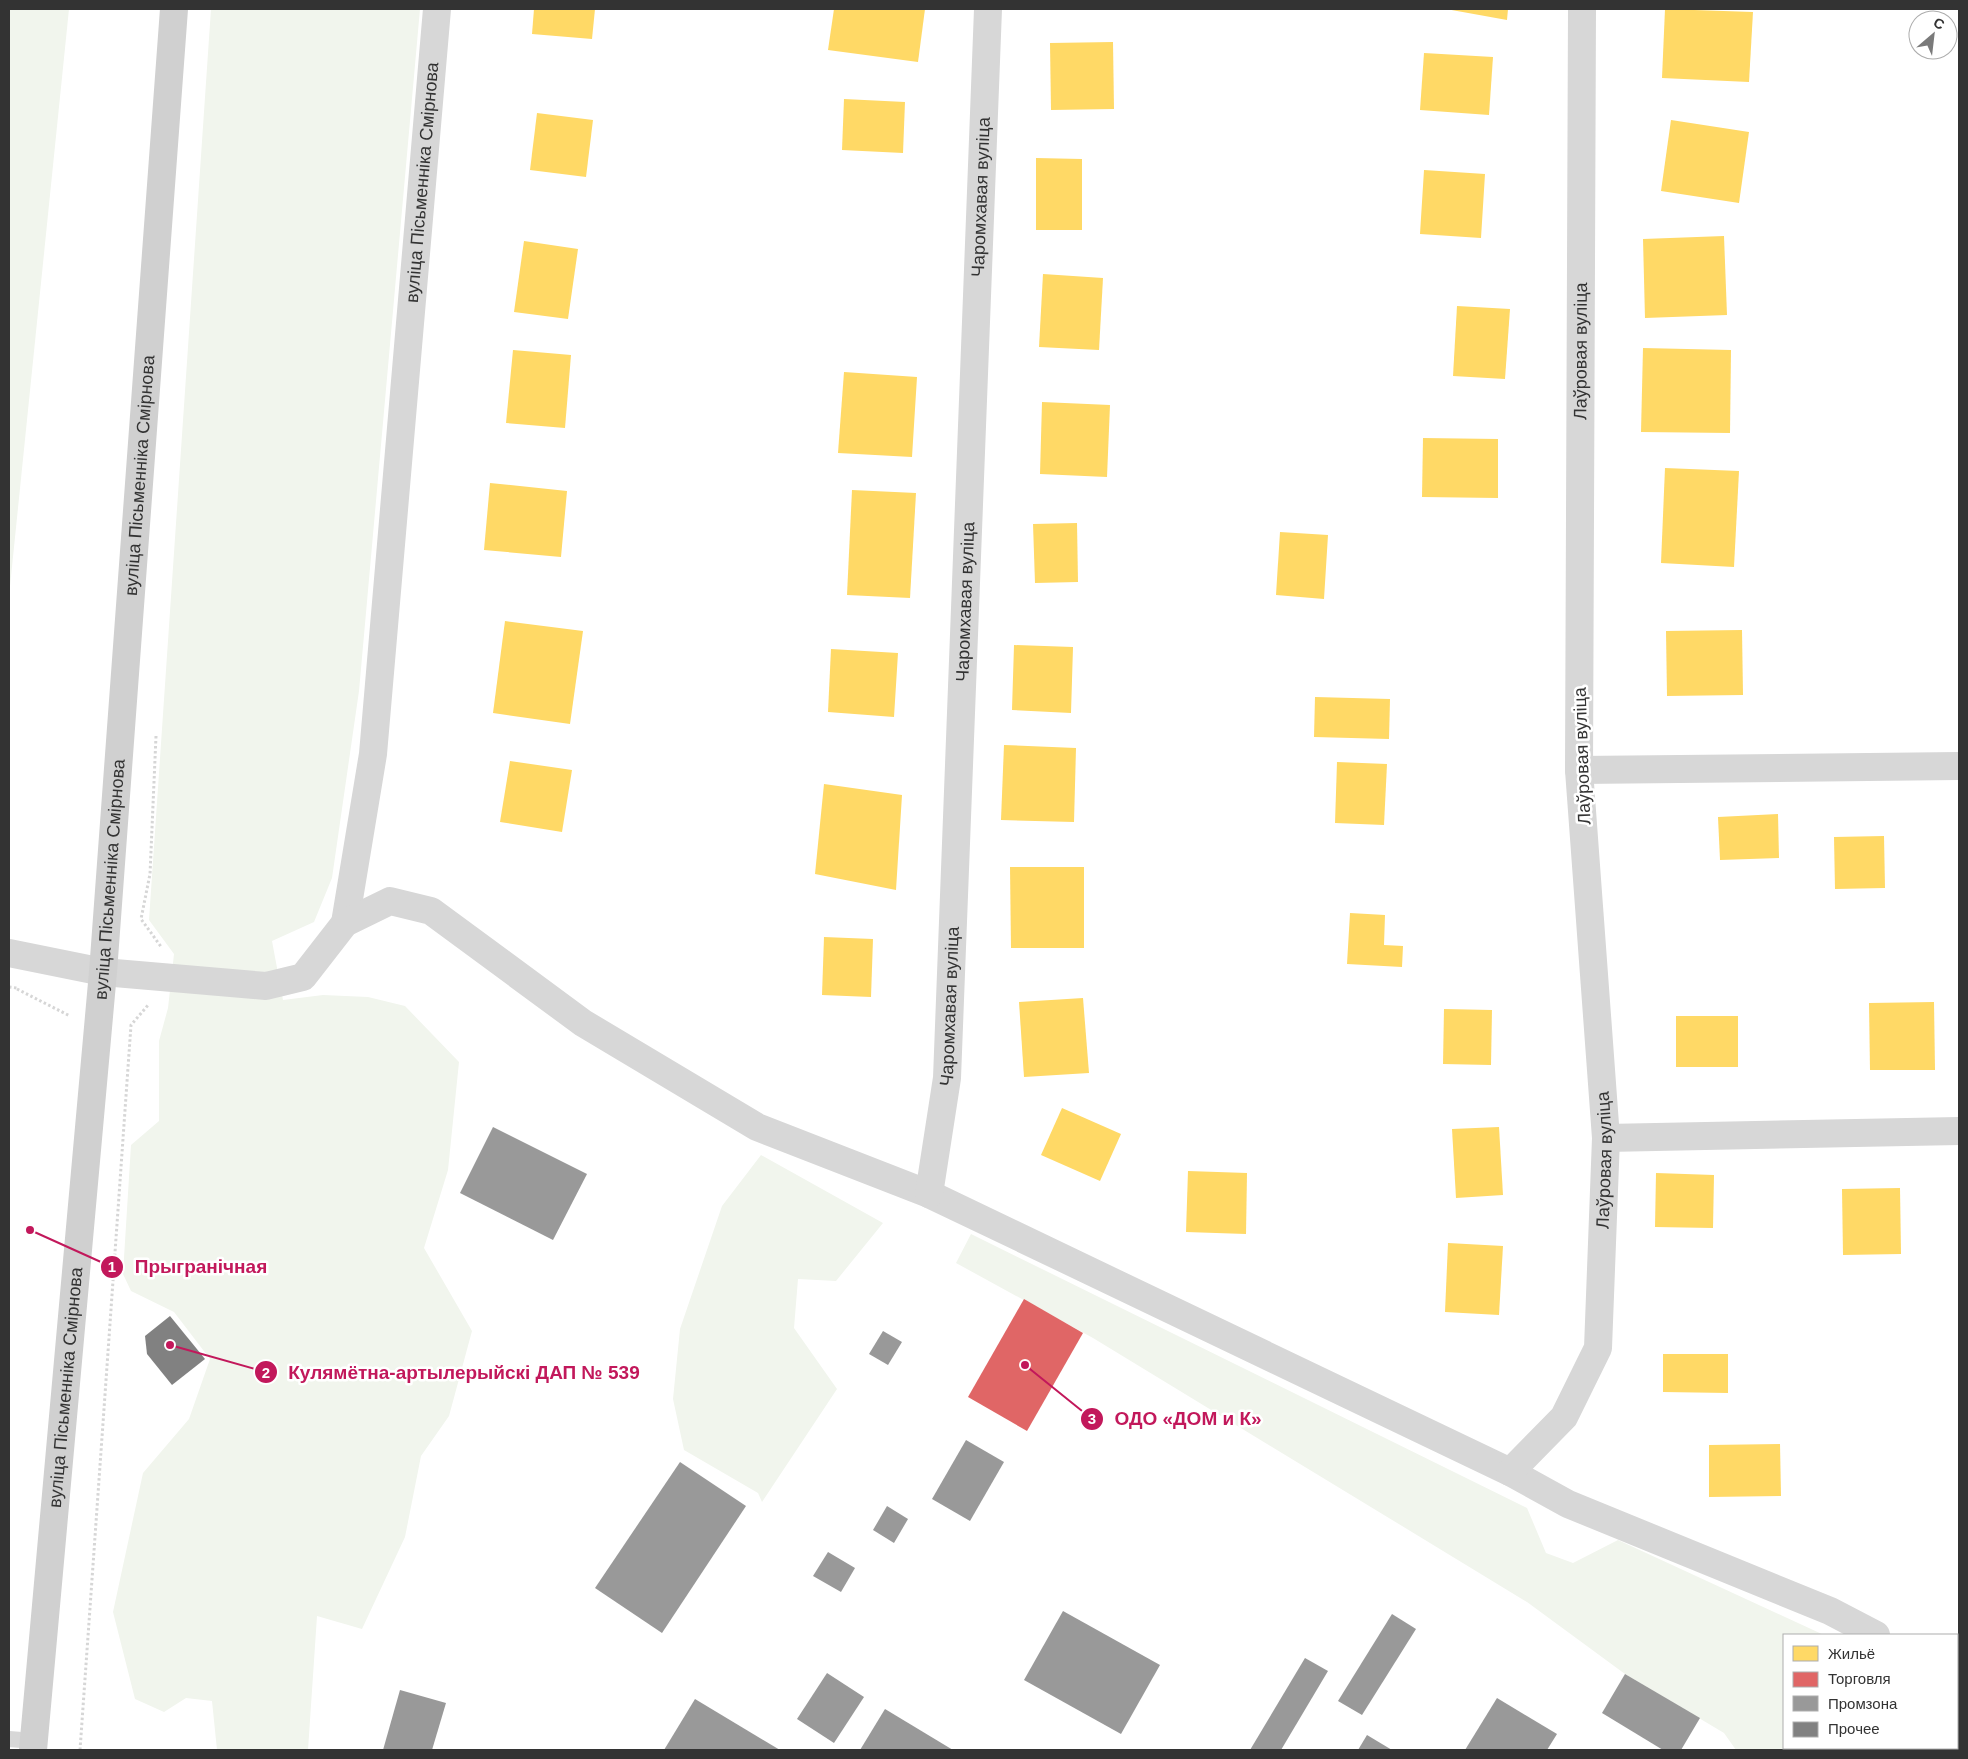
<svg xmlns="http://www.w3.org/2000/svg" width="1968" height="1759" viewBox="0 0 1968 1759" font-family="Arial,sans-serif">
	<rect width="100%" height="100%" fill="#fff"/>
	<!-- green -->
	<g fill="#f1f5ed">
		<path d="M9,9H69L9,596Z"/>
		<path d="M211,9H420L359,691L332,878L314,922L272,941L283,1000L323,995L368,997L405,1006L459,1062L448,1170L424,1248L472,1331L449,1416L421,1456L405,1537L362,1629L317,1616L308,1750H217L212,1701L186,1698L164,1712L135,1699L113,1612L143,1473L189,1419L210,1359L174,1312L131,1291L123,1274L131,1145L159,1121V1041L168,1008L174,954L149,920Z"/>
		<path d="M761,1155L883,1223L836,1281L798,1279L794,1328L837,1389L762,1502L758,1493L684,1450L673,1399L680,1329L722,1206Z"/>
		<path d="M971,1234L1527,1508L1546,1553L1573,1563L1618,1540L1824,1635H1784V1748H1957V1700L1959,1701V1750H1736L1724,1733L1625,1674L1527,1602L1093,1338L956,1263Z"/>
	</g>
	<!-- homes -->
	<g fill="#ffd966">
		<path d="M534,9H595L592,39L532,34Z"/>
		<path d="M834,9H925L918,62L828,50Z"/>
		<path d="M1446,9H1508L1507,20Z"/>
		<path d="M1665,9L1753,12L1749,82L1662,78Z"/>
		<path d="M1113,42L1114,109L1051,110L1050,43Z"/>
		<path d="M1424,53L1493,57L1489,115L1420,110Z"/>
		<path d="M844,99L905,102L903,153L842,150Z"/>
		<path d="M537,113L593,120L586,177L530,170Z"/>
		<path d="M1671,120L1749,132L1739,203L1661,191Z"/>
		<path d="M1036,158L1082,159V230H1036Z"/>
		<path d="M1424,170L1485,174L1481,238L1420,234Z"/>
		<path d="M1724,236L1727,315L1645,318L1643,239Z"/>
		<path d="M524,241L578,249L568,319L514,312Z"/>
		<path d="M1043,274L1103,278L1099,350L1039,347Z"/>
		<path d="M1457,306L1510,309L1505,379L1453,376Z"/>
		<path d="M1643,348L1731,350L1730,433L1641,432Z"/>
		<path d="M513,350L571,355L565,428L506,423Z"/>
		<path d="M844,372L917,377L912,457L838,453Z"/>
		<path d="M1042,402L1110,405L1107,477L1040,474Z"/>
		<path d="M1423,438L1498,439V498L1422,497Z"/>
		<path d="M1665,468L1739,471L1734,567L1661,563Z"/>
		<path d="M490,483L567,491L561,557L484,550Z"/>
		<path d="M852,490L916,493L910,598L847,595Z"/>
		<path d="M1077,523L1078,582L1035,583L1033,524Z"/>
		<path d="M1280,532L1328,535L1324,599L1276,595Z"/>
		<path d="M505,621L583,631L570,724L493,713Z"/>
		<path d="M1742,630L1743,695L1667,696L1666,631Z"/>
		<path d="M1014,645L1073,647L1071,713L1012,710Z"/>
		<path d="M831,649L898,653L894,717L828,712Z"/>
		<path d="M1315,697L1390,699L1389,739L1314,737Z"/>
		<path d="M1004,745L1076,748L1074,822L1001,820Z"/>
		<path d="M510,761L572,770L562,832L500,822Z"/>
		<path d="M1337,762L1387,764L1384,825L1335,823Z"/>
		<path d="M824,784L902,795L896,890L815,874Z"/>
		<path d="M1778,814L1779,858L1720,860L1718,817Z"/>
		<path d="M1884,836L1885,888L1835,889L1834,837Z"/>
		<path d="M1010,867H1084V948H1011Z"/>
		<path d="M1350,913L1385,915L1384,945L1403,946L1402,967L1347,964Z"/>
		<path d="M824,937L873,939L871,997L822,995Z"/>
		<path d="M1083,998L1089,1073L1024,1077L1019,1002Z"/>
		<path d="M1934,1002L1935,1070H1870L1869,1003Z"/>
		<path d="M1444,1009L1492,1010L1491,1065L1443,1064Z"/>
		<rect x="1676" y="1016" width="62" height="51"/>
		<path d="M1062,1108L1121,1134L1100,1181L1041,1155Z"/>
		<path d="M1499,1127L1503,1195L1456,1198L1452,1129Z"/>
		<path d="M1188,1171L1247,1173L1246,1234L1186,1232Z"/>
		<path d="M1656,1173L1714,1175L1713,1228L1655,1227Z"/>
		<path d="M1900,1188L1901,1254L1843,1255L1842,1189Z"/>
		<path d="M1448,1243L1503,1246L1499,1315L1445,1312Z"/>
		<path d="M1663,1354H1728V1393L1663,1392Z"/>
		<path d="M1780,1444L1781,1496L1709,1497V1445Z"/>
	</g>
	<!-- shops -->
	<path fill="#e06666" d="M1024,1299L1083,1333L1027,1431L968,1397Z"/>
	<!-- industry -->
	<g fill="#999">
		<path d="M493,1127L587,1174L553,1240L460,1193Z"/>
		<path d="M883,1331L902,1342L888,1365L869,1354Z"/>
		<path d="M966,1440L1004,1462L970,1521L932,1499Z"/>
		<path d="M680,1462L746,1506L662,1633L595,1588Z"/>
		<path d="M887,1506L908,1519L894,1543L873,1530Z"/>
		<path d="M828,1552L855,1568L841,1592L813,1576Z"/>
		<path d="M1063,1611L1160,1665L1121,1734L1024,1680Z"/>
		<path d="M1392,1614L1416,1629L1362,1715L1338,1701Z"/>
		<path d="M1305,1658L1328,1671L1281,1750H1250Z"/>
		<path d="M827,1673L864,1697L834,1743L797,1719Z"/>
		<path d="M1625,1674L1700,1718L1681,1750H1663L1602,1713Z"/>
		<path d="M400,1690L446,1703L432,1750H383Z"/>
		<path d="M1497,1698L1557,1734L1547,1750H1465Z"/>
		<path d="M695,1699L780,1750H664Z"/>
		<path d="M885,1709L953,1750H860Z"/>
		<path d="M1367,1735L1392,1750H1358Z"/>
	</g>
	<!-- building -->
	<path fill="#818181" d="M170,1316L205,1359L172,1385L147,1354L145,1336Z"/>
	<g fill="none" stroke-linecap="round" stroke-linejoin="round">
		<!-- path -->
		<g stroke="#d6d6d6" stroke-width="3" stroke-dasharray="2.5 2.5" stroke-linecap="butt">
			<path d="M156,736L150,874L141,919L162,948"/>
			<path d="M9,987L17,988"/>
			<path d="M17,989L70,1016"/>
			<path d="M80,1750L131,1025L149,1004"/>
		</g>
		<!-- service -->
		<path stroke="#d7d7d7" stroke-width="16" d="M9,1739L34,1741"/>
		<!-- minor -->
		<g stroke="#d7d7d7" stroke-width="28">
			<path d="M1579,770L1959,766"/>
			<path id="s1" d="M345,923L373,754L437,9"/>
			<path d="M9,953L103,972L266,986L303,977L345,923L390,901L431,911L583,1023L757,1127L929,1194L1510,1472L1568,1504L1830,1611L1876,1635"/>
			<path d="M1606,1138L1959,1131"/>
			<path id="s2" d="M929,1194L947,1078L988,9"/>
			<path id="s3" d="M1510,1472L1564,1417L1598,1348L1606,1138L1579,770L1582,9"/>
			<path d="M1957,1677L1959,1678"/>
		</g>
		<!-- secondary -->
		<path stroke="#d0d0d0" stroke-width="28" id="s4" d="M33,1750L103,972L174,9"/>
	</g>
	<g text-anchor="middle" stroke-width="5" stroke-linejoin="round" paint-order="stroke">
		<!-- street labels -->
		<g font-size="18" fill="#333" stroke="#fff">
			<text dy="6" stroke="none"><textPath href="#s1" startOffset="745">вуліца Пісьменніка Смірнова</textPath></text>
			<text dy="6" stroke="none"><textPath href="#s2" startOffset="999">Чаромхавая вуліца</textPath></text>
			<text dy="6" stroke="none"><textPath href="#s3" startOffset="1152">Лаўровая вуліца</textPath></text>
			<text dy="6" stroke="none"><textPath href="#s4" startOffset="1279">вуліца Пісьменніка Смірнова</textPath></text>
			<text dy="6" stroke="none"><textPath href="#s2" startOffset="594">Чаромхавая вуліца</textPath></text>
			<text transform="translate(1582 756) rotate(-92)" y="6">Лаўровая вуліца</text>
			<text dy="6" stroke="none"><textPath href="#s4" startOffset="874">вуліца Пісьменніка Смірнова</textPath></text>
			<text dy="6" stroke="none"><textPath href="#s2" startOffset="189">Чаромхавая вуліца</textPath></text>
			<text dy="6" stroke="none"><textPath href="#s3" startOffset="342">Лаўровая вуліца</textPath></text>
			<text dy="6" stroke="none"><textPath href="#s4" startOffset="364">вуліца Пісьменніка Смірнова</textPath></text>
		</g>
	</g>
	<!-- callouts -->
	<path fill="none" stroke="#c2185b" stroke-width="2" d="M30 1230L112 1267M170 1345L266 1372M1025 1365L1092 1419"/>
	<g fill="#c2185b" stroke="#fff" stroke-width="2">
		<circle cx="30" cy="1230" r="5"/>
		<circle cx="170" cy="1345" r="5"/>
		<circle cx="1025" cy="1365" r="5"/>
		<circle cx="112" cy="1267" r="12"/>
		<circle cx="266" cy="1372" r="12"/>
		<circle cx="1092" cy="1419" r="12"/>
	</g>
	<g font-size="15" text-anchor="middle" font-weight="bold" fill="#fff">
		<text x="112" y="1272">1</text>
		<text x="266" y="1378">2</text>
		<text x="1092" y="1424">3</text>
	</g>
	<g font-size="19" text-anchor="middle" font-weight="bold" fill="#c2185b" stroke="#fff" stroke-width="5" stroke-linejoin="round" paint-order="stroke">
		<text x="201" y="1273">Прыгранічная</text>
		<text x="464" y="1379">Кулямётна-артылерыйскі ДАП № 539</text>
		<text x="1188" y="1425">ОДО «ДОМ и К»</text>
	</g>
	<!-- border -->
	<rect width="1968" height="1759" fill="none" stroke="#333333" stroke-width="20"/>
	<!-- legend -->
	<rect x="1783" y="1634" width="175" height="115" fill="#ffffff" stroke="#adadad"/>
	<rect x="1793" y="1646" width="25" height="15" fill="#ffd966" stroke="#adadad"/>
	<text x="1828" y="1659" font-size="15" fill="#333333">Жильё</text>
	<rect x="1793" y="1672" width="25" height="15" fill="#e06666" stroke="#adadad"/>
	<text x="1828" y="1684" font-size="15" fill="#333333">Торговля</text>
	<rect x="1793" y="1696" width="25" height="15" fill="#999999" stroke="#adadad"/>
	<text x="1828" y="1709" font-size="15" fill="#333333">Промзона</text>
	<rect x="1793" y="1722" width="25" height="15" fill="#818181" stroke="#adadad"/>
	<text x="1828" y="1734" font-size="15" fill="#333333">Прочее</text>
	<!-- north arrow -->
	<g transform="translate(1933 35) rotate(28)"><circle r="24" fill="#ffffff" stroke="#adadad"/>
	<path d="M0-4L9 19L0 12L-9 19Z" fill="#7a7a7a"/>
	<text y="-8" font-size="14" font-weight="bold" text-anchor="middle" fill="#333333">С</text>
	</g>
</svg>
